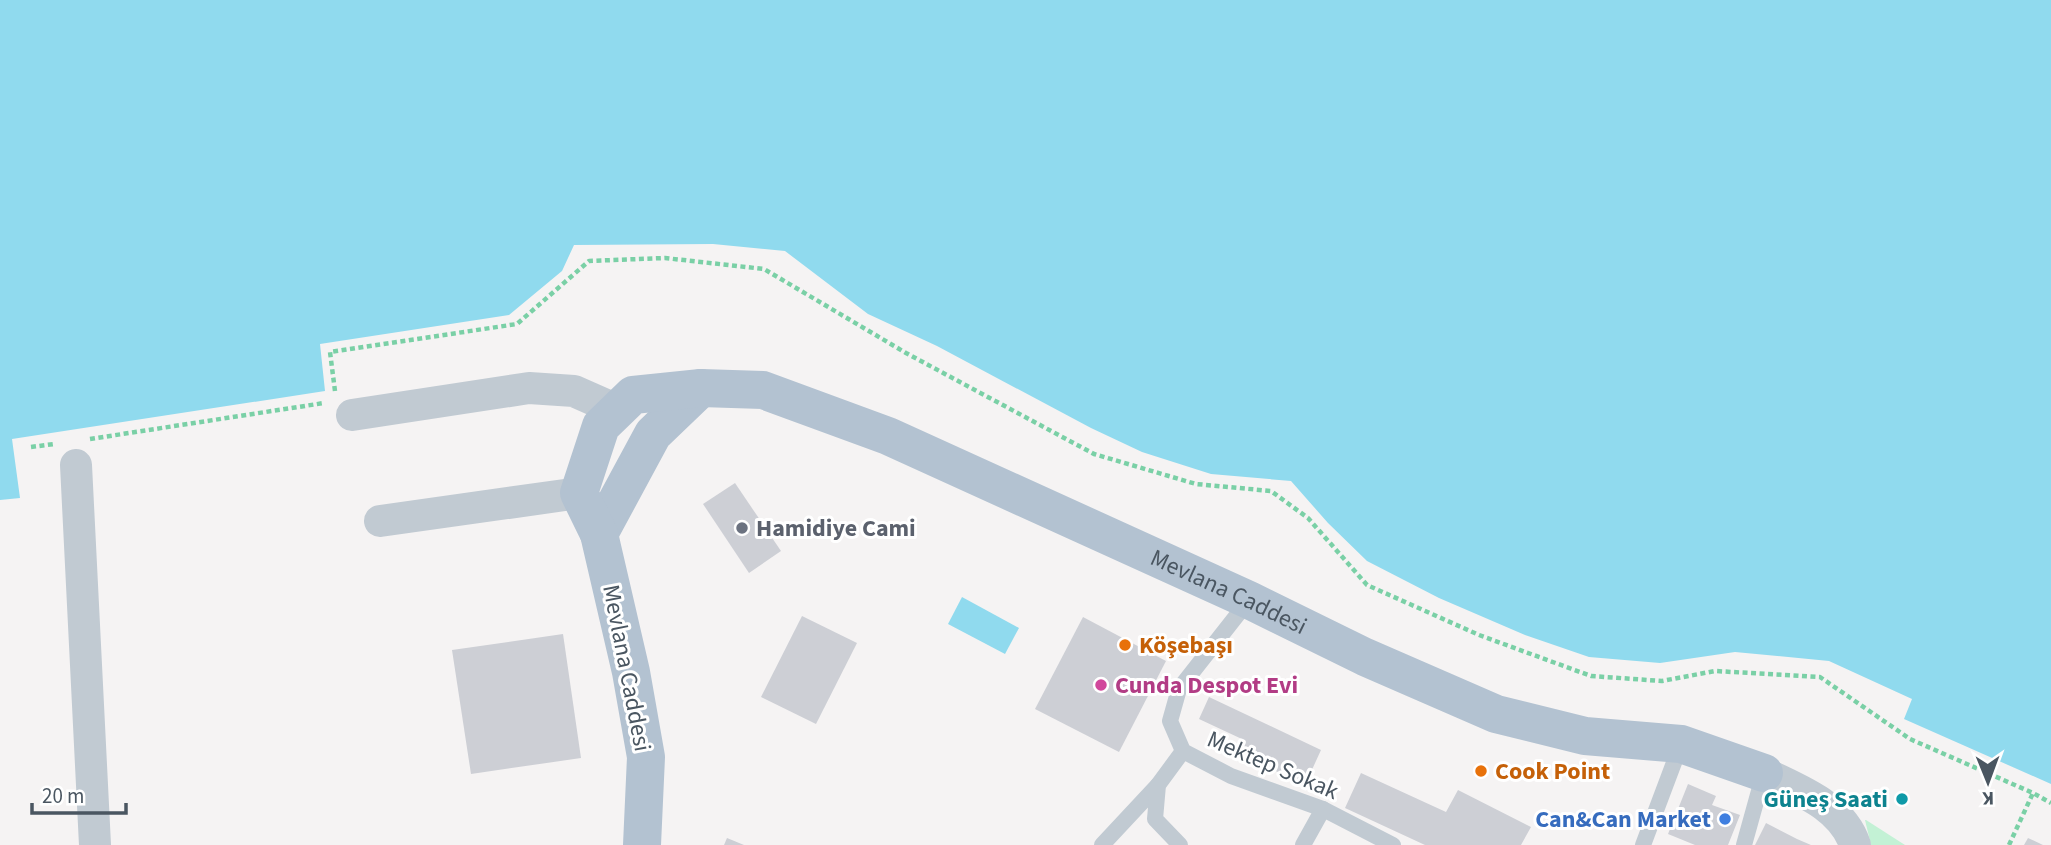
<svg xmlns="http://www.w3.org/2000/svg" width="2051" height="845" viewBox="0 0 2051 845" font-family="'Source Sans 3',sans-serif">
	<rect width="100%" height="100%" fill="#f5f3f3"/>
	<!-- green -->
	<path fill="#c3f1d5" d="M1865,820H1866L1905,845H1871Z"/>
	<!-- water -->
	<g fill="#90daee">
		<path d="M0,0H2051V784L1904,719L1912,699L1829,661L1735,652L1660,663L1589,657L1525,635L1439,598L1367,561L1328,523L1291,481L1211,474L1142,452L1091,428L937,346L868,314L785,251L713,244L574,245L562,271L509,315L320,344L325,391L12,439L20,498L0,500Z"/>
		<path d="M962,597L1019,628L1005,654L948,624Z"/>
	</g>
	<!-- building -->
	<g fill="#cdcfd5">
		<path d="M735,483L781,551L749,573L703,504Z"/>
		<path d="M802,616L857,643L816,724L761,697Z"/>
		<path d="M1083,617L1166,661L1119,752L1035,709Z"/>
		<path d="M563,634L581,758L471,774L452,650Z"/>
		<path d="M1209,697L1321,750L1305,785L1238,753L1244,740L1199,719Z"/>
		<path d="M1361,773L1446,812L1458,790L1531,827L1521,845H1425L1345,808Z"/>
		<path d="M1688,784L1716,796L1712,805L1740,815L1728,845H1695L1668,834Z"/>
		<path d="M1766,823L1797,839L1811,845H1755Z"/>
		<path d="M727,838L744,845H724Z"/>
		<path d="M2028,838L2043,845H2024Z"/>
	</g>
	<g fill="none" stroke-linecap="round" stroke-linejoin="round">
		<!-- path -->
		<g stroke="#7ad0a6" stroke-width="4.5" stroke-dasharray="5 3.5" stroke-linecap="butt">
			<path d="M335,391L330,352L517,324L589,261L665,258L764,269L906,353L1094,454L1196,484L1271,491L1308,518L1367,585L1479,635L1591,676L1662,681L1715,671L1820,677L1910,739L2033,793L2051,803"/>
			<path d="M90,439L324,403"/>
			<path d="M31,447L54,444"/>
			<path d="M2009,845L2033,793"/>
		</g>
		<!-- lane -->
		<g stroke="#c1cad2" stroke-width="16">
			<path d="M1249,600L1179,689L1170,721L1183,751L1231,776L1323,809L1393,845"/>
			<path d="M1102,845L1158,785"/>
			<path d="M1180,845L1155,819L1158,785L1183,751"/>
			<path d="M1303,845L1323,809"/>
			<path d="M1643,845L1681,744"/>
			<path d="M1744,845L1764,773"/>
		</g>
		<!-- street -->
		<g stroke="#c1cad2" stroke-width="32">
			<path d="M352,415L529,388L574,391L617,410"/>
			<path d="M76,465L95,845"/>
			<path d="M380,521L579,493"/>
			<path d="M1764,773C1798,790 1842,805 1855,845"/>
		</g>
		<!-- primary -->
		<g stroke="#b3c2d1" stroke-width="38">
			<path d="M599,534L653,434L701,388"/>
			<path id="s1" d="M642,845L646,757L631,672L599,534L579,493L601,426L633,395L701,388L763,390L888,436L1249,600L1365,657L1496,714L1585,736L1681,744L1764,773"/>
		</g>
	</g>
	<!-- markers -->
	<circle fill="#6b7280" stroke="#fff" stroke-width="2.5" cx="742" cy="528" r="7"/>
	<g fill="#e8710a" stroke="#fff" stroke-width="2.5">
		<circle cx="1125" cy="645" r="7"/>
		<circle cx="1481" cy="771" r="7"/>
	</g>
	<circle fill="#d1479c" stroke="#fff" stroke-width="2.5" cx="1101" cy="685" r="7"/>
	<circle fill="#0f9aa8" stroke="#fff" stroke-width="2.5" cx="1902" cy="799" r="7"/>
	<circle fill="#3f7fe0" stroke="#fff" stroke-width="2.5" cx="1725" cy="819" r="7"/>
	<g text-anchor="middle" stroke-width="6" stroke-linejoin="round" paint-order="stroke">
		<!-- worship labels -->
		<g font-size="24" font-weight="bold" fill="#5b616d" stroke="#fff" text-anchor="start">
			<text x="756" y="536">Hamidiye Cami</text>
		</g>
		<!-- street labels -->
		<g font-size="24" fill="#4a5661" stroke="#fff">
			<text dy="8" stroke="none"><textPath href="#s1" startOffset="1115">Mevlana Caddesi</textPath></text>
			<text transform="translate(627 668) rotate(79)" y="8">Mevlana Caddesi</text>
			<text transform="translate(1273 765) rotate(23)" y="8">Mektep Sokak</text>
		</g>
		<!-- food labels -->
		<g font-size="24" font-weight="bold" fill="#c56008" stroke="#fff" text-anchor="start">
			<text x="1139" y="653">Köşebaşı</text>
			<text x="1495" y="779">Cook Point</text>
		</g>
		<!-- hotel labels -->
		<g font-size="24" font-weight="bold" fill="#b23c85" stroke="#fff" text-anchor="start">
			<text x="1115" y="693">Cunda Despot Evi</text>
		</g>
		<!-- culture labels -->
		<g font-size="24" font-weight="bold" fill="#0d838f" stroke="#fff" text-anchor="end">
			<text x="1888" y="807">Güneş Saati</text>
		</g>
		<!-- shop labels -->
		<g font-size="24" font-weight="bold" fill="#366cbe" stroke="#fff" text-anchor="end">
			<text x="1711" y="827">Can&amp;Can Market</text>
		</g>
	</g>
	<!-- north arrow -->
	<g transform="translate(1988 782) rotate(179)" stroke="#ffffff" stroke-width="5" paint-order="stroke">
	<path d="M0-5L12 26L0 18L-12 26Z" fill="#4a5661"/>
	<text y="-10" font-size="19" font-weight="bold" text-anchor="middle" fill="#4a5661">K</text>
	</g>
	<!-- scale -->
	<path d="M32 803v10h94v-10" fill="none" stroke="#4a5661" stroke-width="3.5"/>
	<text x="42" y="803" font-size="21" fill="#4a5661" stroke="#ffffff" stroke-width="5" paint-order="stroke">20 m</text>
</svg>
